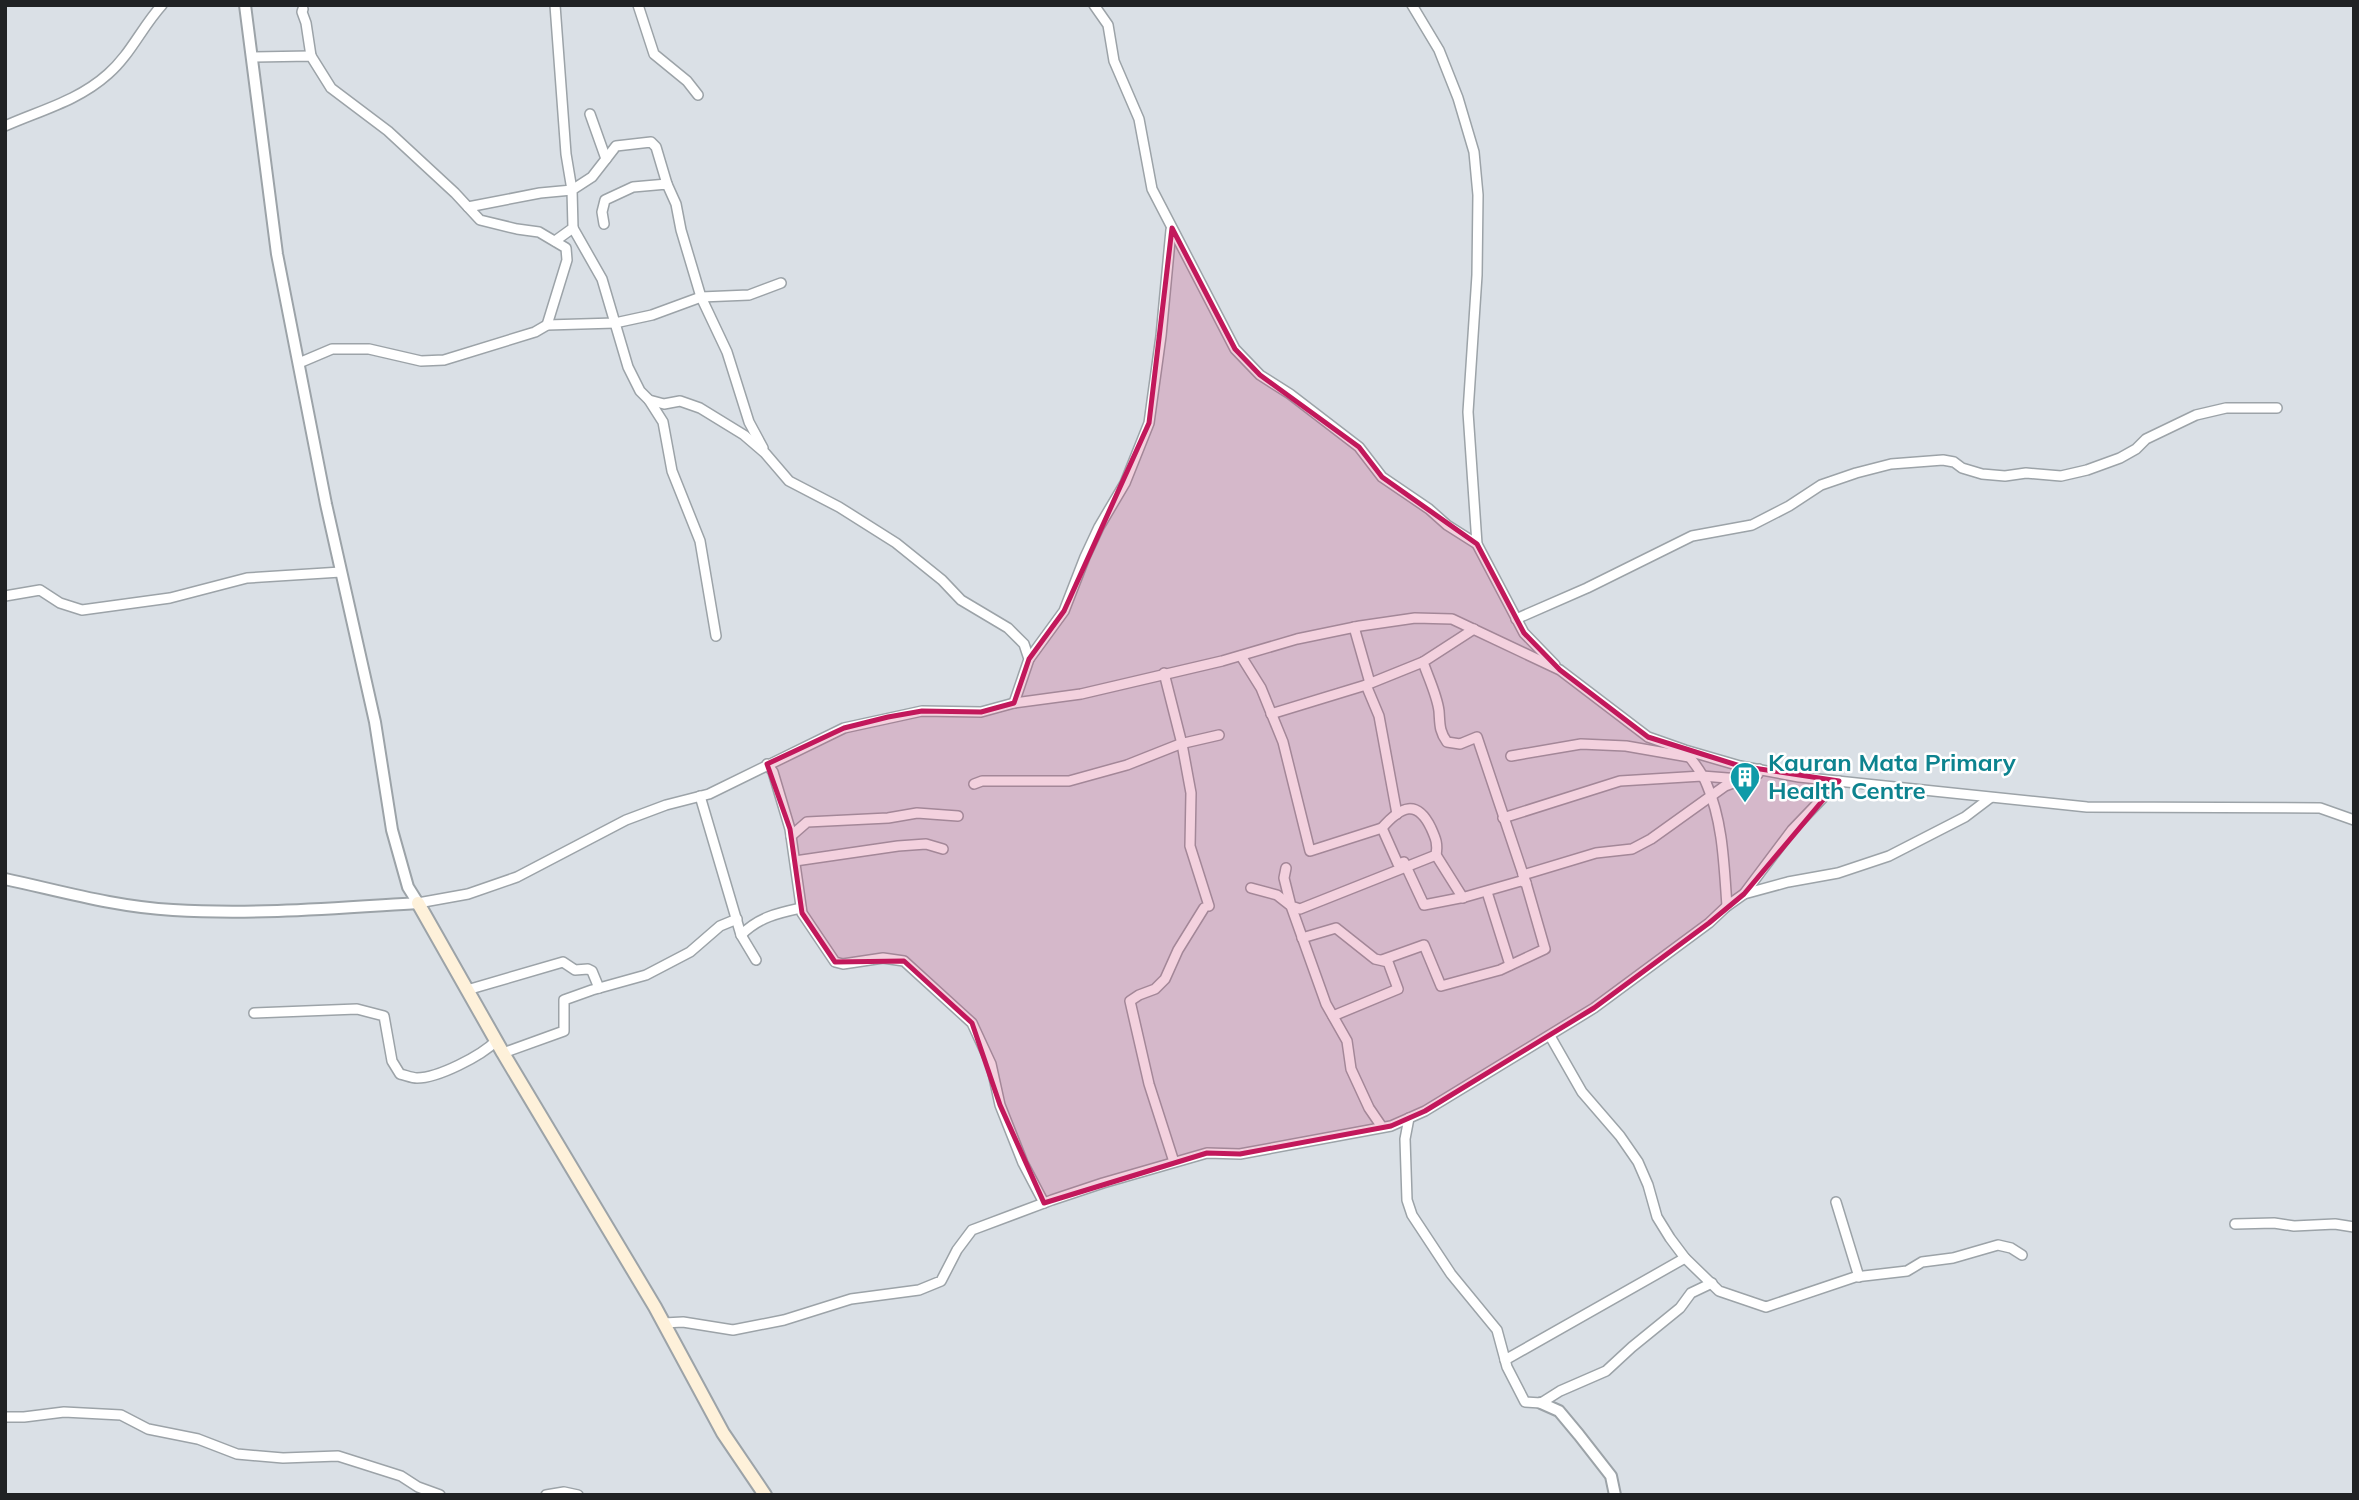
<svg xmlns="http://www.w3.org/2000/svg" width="2359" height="1500" viewBox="0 0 2359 1500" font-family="Mulish,sans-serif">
	<rect width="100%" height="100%" fill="#dae0e6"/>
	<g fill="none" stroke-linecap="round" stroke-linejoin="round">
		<!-- minor casing -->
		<g stroke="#9ca3a8" stroke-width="12">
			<g id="minor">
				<path d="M638,5L654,54L687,81L698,95"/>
				<path d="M1094,5L1108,25L1114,61L1139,119L1152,189L1235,349L1260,375L1290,394L1359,447L1382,477L1429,509L1447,525L1477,544"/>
				<path d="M1412,5L1439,50L1458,98L1474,152L1478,195L1477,275L1468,412L1477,544L1524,633L1555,665"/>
				<path d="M303,9L302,12L306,23L311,56"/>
				<path d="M252,57L311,56L331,88L388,131L455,193L480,220L517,229L539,232L566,248L567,260L547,325"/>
				<path d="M5,126C41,110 78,101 108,74C130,55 142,27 162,5"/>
				<path d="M606,159L616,146L651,142L656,147L667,184"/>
				<path d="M468,207L540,193L572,190L566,154L555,5"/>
				<path d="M604,224L602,212L605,200L633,187L667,184L676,204L681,230L701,297L727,352L749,422L763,448"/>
				<path d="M573,228L602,279L628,367L640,391L649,400L664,404L680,401L700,408L744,435L765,453L789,481L839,507L896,543L942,580L961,600L1008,628L1024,644L1029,659L1014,703"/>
				<path d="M555,241L573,228L572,190L592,177L606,159L590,114"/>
				<path d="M299,363L332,349H369L421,361L444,360L535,332L547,325L615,323L652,315L701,297L749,295L781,283"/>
				<path d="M649,400L663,422L672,471L700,541L716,636"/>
				<path d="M5,596L40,590L60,603L82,610L170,598L247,578L341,572"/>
				<path d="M1516,619L1587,588L1692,536L1752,525L1789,506L1821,485L1856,473L1891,464L1943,460L1954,462L1962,468L1982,474L2005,476L2026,473L2061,476L2087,470L2120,458L2136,449L2146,439L2196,415L2226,408H2277"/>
				<path d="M1354,627L1370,683"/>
				<path d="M1474,629L1423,662C1428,677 1437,695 1439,711C1440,724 1439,731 1447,742L1460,744L1477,737L1526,883"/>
				<path d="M1241,656L1261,688L1283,742L1310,851L1382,828L1398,864L1404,862L1424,905L1465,897L1521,881L1526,883L1545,949L1500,970L1441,986L1424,945L1382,960"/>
				<path d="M1029,659L1064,611L1085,557L1099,527L1125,483L1149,423L1161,336L1171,230"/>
				<path d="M1164,673L1182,744L1191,793L1190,846L1209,906"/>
				<path d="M1271,714L1366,685"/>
				<path d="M1686,752C1693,762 1703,773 1707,785C1723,822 1724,866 1727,906"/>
				<path d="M1511,756L1581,744L1626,746L1689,757"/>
				<path d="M767,764L773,772L790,829L802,913L835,962L843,964L883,958L904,961L972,1023L991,1064L1000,1105L1023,1163L1044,1203"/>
				<path d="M974,784L982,781H1069L1127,765L1180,744L1219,735"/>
				<path d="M700,796L741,935L756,960"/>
				<path d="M1397,814L1379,716L1366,685L1423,662"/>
				<path d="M1503,818L1620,781L1702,776L1740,779"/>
				<path d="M791,836L807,822L888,818L917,813L958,816"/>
				<path d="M1436,855L1463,898"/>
				<path d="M795,861L898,846L926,844L943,849"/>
				<path d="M1286,868L1284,878L1291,906L1300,909L1436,855C1438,844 1436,839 1431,828C1417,799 1401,806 1382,828"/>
				<path d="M1523,875L1596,853L1632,849L1651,839L1725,786L1758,774L1759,769"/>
				<path d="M1251,888L1277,895L1291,906L1326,1004L1347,1041L1351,1069L1369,1108L1382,1127"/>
				<path d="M1487,892L1510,965"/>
				<path d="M1744,894L1792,830L1839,781"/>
				<path d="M418,903L468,894L517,877L626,820L666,805L709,794L844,728L922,711L981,712L1014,703L1081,694L1222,661L1297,639L1360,626L1415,618L1452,619L1560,670L1648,737L1685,750L1740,766L1799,777L2087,807L2320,808L2354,820"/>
				<path d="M741,935C759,917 778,913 801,908"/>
				<path d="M1302,938L1336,928L1375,959L1388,962L1398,989L1333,1016"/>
				<path d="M467,990L563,962L575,970L588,969L592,971L599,988"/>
				<path d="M254,1013L357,1009L384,1016L392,1061L400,1074C405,1075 412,1078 417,1078C438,1078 481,1056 496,1041"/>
				<path d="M1550,1036L1582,1092L1620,1136L1638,1162L1648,1185L1657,1217L1670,1238L1685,1258L1719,1291L1766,1307L1855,1277L1907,1271L1922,1262L1953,1258L1998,1245L2011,1248L2022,1255"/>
				<path d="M503,1053L564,1031V1000L592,990L646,975L690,952L720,926L737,919"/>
				<path d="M1409,1118L1405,1139L1407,1200L1412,1215L1451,1274L1497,1330L1507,1367L1525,1402L1541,1403L1560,1391L1606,1371L1632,1347L1680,1308L1691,1293L1712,1283"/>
				<path d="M1174,1162L1149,1084L1130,1001L1139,995L1155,989L1165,979L1178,950L1204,908"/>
				<path d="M1836,1202L1859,1277"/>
				<path d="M2235,1224L2274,1223L2294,1226L2335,1224L2354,1227"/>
				<path d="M664,1323L683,1322L733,1330L784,1320L851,1299L919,1290L941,1281L957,1250L972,1230L1052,1200L1103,1183L1207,1153L1240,1154L1391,1126L1425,1111L1594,1008L1709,923L1727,906L1744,894L1788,882L1838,873L1889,856L1965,817L1990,798"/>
				<path d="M1505,1360L1685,1258"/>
				<path d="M5,1417H24L64,1412L121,1415L148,1429L198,1439L237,1454L283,1458L338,1456L401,1476L418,1487L440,1495"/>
				<path d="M546,1495L564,1492L578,1495"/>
			</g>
		</g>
		<!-- tertiary casing -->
		<g stroke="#9ca3a8" stroke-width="14">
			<g id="tertiary">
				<path d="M5,879C61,891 115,907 173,910C254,915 336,908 418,903L408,887L392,830L375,722L326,504L277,254L245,5"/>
				<path d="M1541,1403L1559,1411L1579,1435L1611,1476L1615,1495"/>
			</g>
		</g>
		<!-- secondary casing -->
		<g stroke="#9ca3a8" stroke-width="16">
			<path id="secondary" d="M418,903L503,1053L655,1307L723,1433L765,1495"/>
		</g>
		<!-- minor -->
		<use href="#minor" stroke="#fff" stroke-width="9"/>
		<!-- tertiary -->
		<use href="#tertiary" stroke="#fff" stroke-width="10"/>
		<!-- secondary -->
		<use href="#secondary" stroke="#fef1da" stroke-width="12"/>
	</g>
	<!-- marked area -->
	<path fill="#c2185b" fill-opacity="0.2" stroke="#c2185b" stroke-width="5" stroke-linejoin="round" d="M1172,228L1235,349L1260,375L1359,447L1382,477L1477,544L1524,633L1560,670L1648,737L1740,766L1839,781L1744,894L1709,923L1594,1008L1425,1111L1391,1126L1240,1154L1207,1153L1044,1203L1000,1105L972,1023L904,961L835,962L802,913L790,829L767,764L844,728L888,717L922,711L981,712L1014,703L1029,659L1064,611L1149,423Z"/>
	<!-- icons -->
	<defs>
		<g id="building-pin" transform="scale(1.575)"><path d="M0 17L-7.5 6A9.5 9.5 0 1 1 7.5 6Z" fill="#0f9aa8" stroke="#fff"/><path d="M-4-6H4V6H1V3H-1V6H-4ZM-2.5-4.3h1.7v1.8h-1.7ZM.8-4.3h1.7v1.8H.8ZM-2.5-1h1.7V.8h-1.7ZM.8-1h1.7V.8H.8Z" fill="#fff"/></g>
	</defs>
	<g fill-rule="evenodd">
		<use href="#building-pin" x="1745" y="777"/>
	</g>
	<g text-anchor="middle" stroke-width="5" stroke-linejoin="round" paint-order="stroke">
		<!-- culture labels -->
		<g font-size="24" font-weight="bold" fill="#0d838f" stroke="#fff" text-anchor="start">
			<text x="1768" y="771">Kauran Mata Primary<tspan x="1768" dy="28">Health Centre</tspan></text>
		</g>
	</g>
	<!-- border -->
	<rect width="2359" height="1500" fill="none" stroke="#202224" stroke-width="14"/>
</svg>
